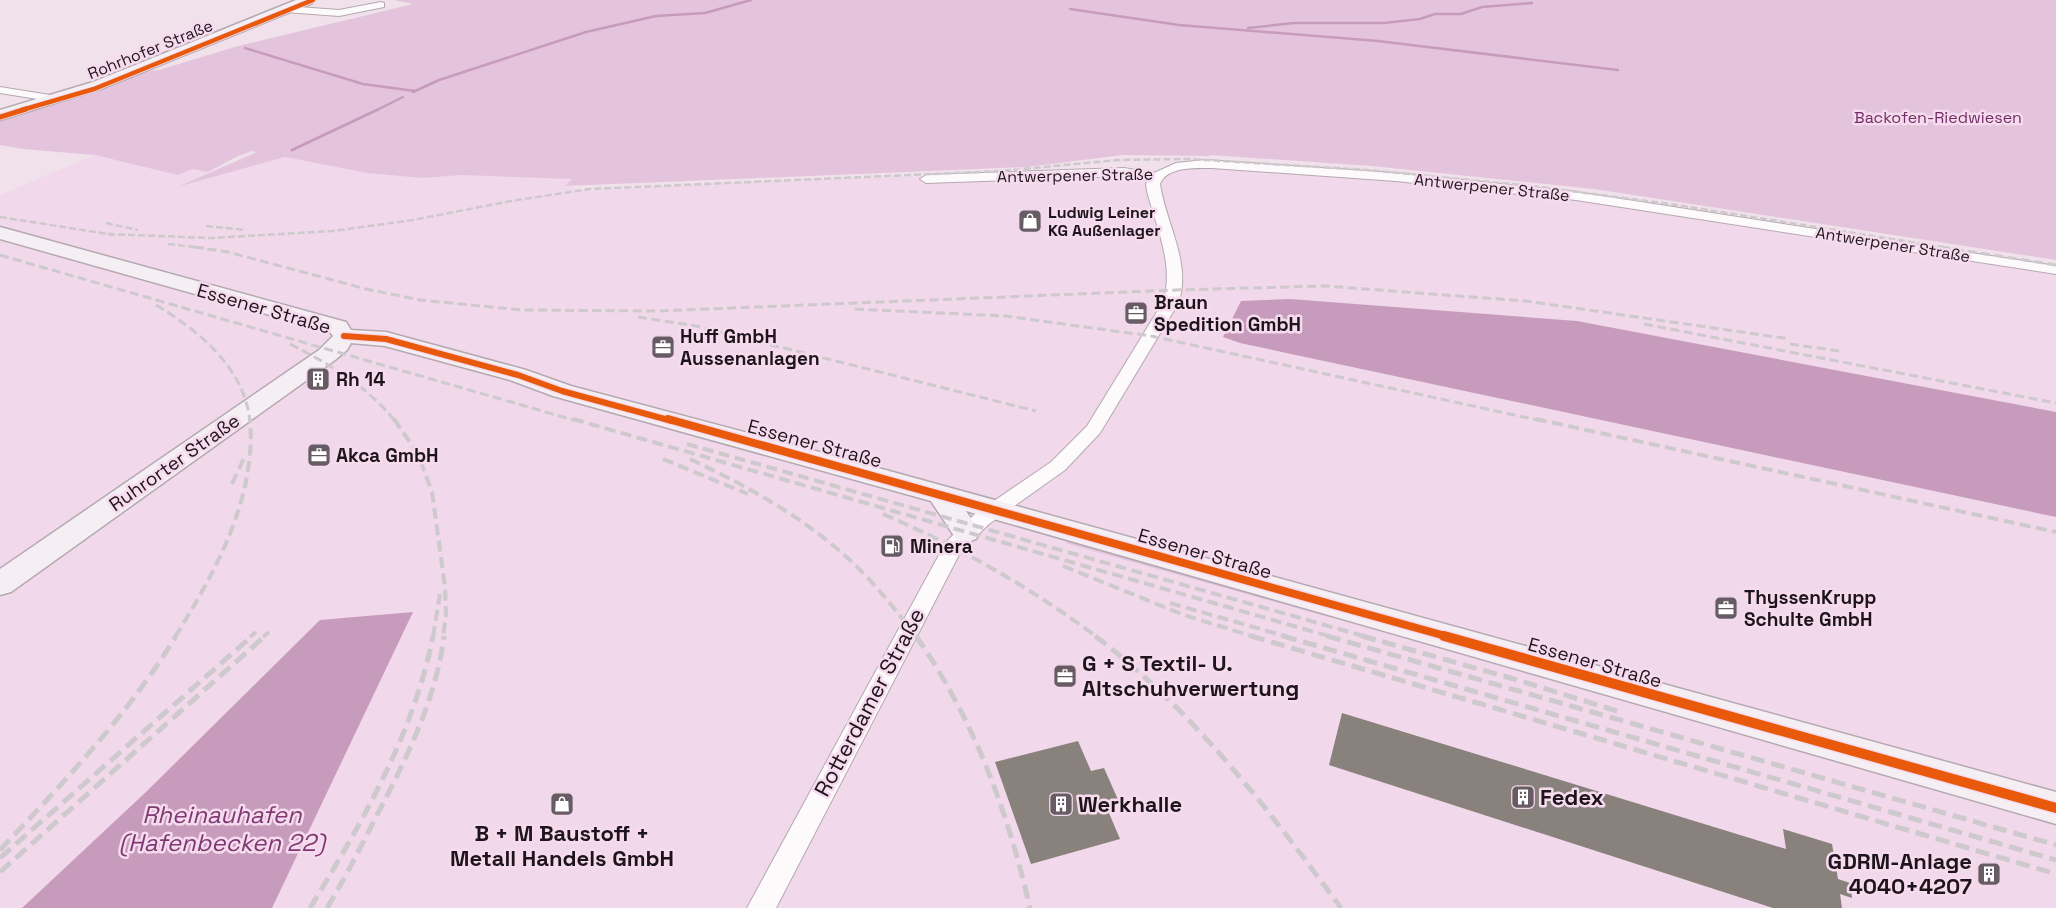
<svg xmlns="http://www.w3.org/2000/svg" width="2056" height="908" viewBox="0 0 2056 908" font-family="'Space Grotesk',sans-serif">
	<rect width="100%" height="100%" fill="#f0e1eb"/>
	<!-- built -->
	<path fill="#f1d8ea" d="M97,154L208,172L181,186L285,157L367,173L507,171L575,177L565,186L588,191L723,183L932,176L1218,168L1408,182L1609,204L2056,274V412L1578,321L1290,299L1227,339L2056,517V908H272L412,612L146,792L22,908H0V195Z"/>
	<!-- green -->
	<g fill="#e4c4dc">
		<path d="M394,0H2056V260L1594,189L1372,166L1211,155L1209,156L1123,155L1027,167L565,186L572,179L461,175L423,178L367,173L285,157L177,187L257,152L252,151L236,157L208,172L192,169L178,175L95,155L23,149L0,145V119L71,98L146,71L159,70L238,46L413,4Z"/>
		<path d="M1069,538L1325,614L1332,618L1083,548L1066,543Z"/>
		<path d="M1515,668L1817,749L1818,756L1515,670Z"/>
	</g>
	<!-- water -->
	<g fill="#c79bbc">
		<path d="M1290,299L1577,321L2056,412V517L1240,343L1223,337L1241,301Z"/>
		<path d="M413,612L272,908H22L146,792L320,620Z"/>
	</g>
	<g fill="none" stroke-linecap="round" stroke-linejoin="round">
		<!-- stream-far1 -->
		<g stroke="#c79bbc" stroke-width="2.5">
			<path d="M1070,9L1179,25L1378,41L1618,70"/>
			<path d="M1248,28L1294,23H1384L1420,19L1435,14H1461L1482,7L1532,3"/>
			<path d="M245,48L363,84L415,91"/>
			<path d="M413,92L439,80L586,32L656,16L705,13L751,0"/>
			<path d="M377,110L403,97"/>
		</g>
		<!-- stream -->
		<path stroke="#c79bbc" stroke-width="3" d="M292,150L379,109"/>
	</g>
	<!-- building -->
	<g fill="#89817b">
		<path d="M1342,713L1786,849L1783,829L1832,844L1838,879L1850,883L1852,898L1840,894L1842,908H1773L1329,765Z"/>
		<path d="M1078,741L1091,771L1104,768L1119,802L1106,806L1120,839L1031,864L995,762Z"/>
	</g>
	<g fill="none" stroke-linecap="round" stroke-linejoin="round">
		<!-- street casing -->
		<g stroke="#b5a9b1" stroke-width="2">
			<g id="street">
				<path d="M381,2L384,3V7L339,16L285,12L280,9L285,6L339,10Z"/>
				<path d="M0,87L56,96L62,99L56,102L0,93Z"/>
				<path d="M1205,160L1396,173L1576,192L2056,266V274L1576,200L1396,181L1212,168C1196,168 1167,166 1160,184C1166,224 1191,261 1179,302L1100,433L1065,470L989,524L961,551L776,908H747L946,542L975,514L1051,462L1087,426L1163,302C1175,265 1156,227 1147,191L1146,184L1148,180L1124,176L926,183L920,179L926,175L1124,168L1154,173L1176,163Z"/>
			</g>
		</g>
		<!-- secondary casing -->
		<g stroke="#b5a9b1" stroke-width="3">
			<g id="secondary">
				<path d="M296,0H313L312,3L103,88L0,120V110L93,82Z"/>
				<path d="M0,227L346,322L351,330L386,332L526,370L571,386L842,458L2056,792V824L966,511L980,532L976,539L966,542L956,539L931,501L553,396L510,380L385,346L351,343L347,350L335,360L11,592L0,595V569L319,350L333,336L330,332L0,239Z"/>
			</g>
		</g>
		<!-- street -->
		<use href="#street" fill="#fdfafc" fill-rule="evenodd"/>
		<!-- secondary -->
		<use href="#secondary" fill="#f5eff4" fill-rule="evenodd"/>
		<!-- rail-far3 -->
		<g stroke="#cec9cc" stroke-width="2.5" stroke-dasharray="7 3" stroke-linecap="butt">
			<path d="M0,217L114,235"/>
			<path d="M106,223L138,230"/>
			<path d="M206,226L246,230"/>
			<path d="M108,234L210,238L333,231L413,220L511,201L590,189L1001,171L1118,160L1188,159L1368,170L1532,186L1670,204L1949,248"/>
			<path d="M168,244L204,248"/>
		</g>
		<!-- rail-far2 -->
		<g stroke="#cec9cc" stroke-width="3" stroke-dasharray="9 4.5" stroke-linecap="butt">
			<path d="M194,247L228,252L366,289L420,300L522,310L658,311L1176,290L1325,286L1526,301L1790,339"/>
			<path d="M1941,247L2056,265"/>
			<path d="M0,255L577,421"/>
			<path d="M156,305C199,331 244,367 250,421"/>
			<path d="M855,309L1005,316L1151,336L1542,421"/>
			<path d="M638,317L696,326L1036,411"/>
			<path d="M1644,324L2056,403"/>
			<path d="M290,344C329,364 367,386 395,421"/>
			<path d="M1790,344L1839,351"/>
		</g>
		<!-- rail-far1 -->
		<g stroke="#cec9cc" stroke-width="4" stroke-dasharray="11 5.5" stroke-linecap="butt">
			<path d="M394,419L418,454L432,492L445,587L446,615L443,637"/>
			<path d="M573,419L1332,637"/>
			<path d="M1536,419L2056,532"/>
			<path d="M687,444L1367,637"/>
			<path d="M663,459L748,494"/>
			<path d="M690,459C749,487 807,519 854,564C877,586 897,612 917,637"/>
			<path d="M232,484L244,458"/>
			<path d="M883,514C959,547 1030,587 1097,637"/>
			<path d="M1063,566L1184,615L1255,637"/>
			<path d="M1170,603L1288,637"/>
			<path d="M175,637C215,573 257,497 250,419"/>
			<path d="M250,637L256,632"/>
			<path d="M263,637L269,632"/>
			<path d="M433,637L440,594"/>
		</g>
		<!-- rail -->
		<g stroke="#cec9cc" stroke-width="5" stroke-dasharray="14 7" stroke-linecap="butt">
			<path d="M916,636C973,718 1008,811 1030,908"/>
			<path d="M1095,636C1193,710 1269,810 1341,908"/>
			<path d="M1251,636L2056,874"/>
			<path d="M1283,636L2056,860"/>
			<path d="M1327,636L2056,845"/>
			<path d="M1362,636L1514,679L1617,711"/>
			<path d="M0,850C63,783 128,715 176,636"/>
			<path d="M0,858L252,636"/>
			<path d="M0,872L265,636"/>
			<path d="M310,908C361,824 414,734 433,636"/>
			<path d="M327,908C344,880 359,850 374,821C404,763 436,701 444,636"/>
		</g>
		<!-- cycleway-far4 casing -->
		<g stroke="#f6dbee" stroke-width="6">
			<path id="cycleway-far4" d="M22,110L94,89L313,0"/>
		</g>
		<!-- cycleway-far3 casing -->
		<g stroke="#f6dbee" stroke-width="7">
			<path id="cycleway-far3" d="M0,117L26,109"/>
		</g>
		<!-- cycleway-far2 casing -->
		<g stroke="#f6dbee" stroke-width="9">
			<path id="cycleway-far2" d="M344,336L386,339L518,375L562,391L672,421"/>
		</g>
		<!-- cycleway-far1 casing -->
		<g stroke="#f6dbee" stroke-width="11">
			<path id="cycleway-far1" d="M668,419L1449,637"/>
		</g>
		<!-- cycleway casing -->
		<g stroke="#f6dbee" stroke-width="13">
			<path id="cycleway" d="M1444,636L2056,808"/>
		</g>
		<!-- cycleway-far4 -->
		<use href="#cycleway-far4" stroke="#e8590c" stroke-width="4.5"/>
		<!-- cycleway-far3 -->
		<use href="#cycleway-far3" stroke="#e8590c" stroke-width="5"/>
		<!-- cycleway-far2 -->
		<use href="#cycleway-far2" stroke="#e8590c" stroke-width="6"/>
		<!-- cycleway-far1 -->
		<use href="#cycleway-far1" stroke="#e8590c" stroke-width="8"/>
		<!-- cycleway -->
		<use href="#cycleway" stroke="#e8590c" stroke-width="10"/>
	</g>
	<!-- icons -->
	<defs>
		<g id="shop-square" transform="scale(1.25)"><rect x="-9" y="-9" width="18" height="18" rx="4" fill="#685c64" stroke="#f6dbee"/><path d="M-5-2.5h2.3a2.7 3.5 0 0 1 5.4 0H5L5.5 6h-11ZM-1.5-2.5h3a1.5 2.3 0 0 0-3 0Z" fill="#fff"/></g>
		<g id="office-square" transform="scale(1.25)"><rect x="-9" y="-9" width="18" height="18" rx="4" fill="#685c64" stroke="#f6dbee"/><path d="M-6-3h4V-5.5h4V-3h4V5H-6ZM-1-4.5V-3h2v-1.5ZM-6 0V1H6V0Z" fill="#fff"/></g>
		<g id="building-square" transform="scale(1.25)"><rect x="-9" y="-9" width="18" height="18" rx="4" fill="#685c64" stroke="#f6dbee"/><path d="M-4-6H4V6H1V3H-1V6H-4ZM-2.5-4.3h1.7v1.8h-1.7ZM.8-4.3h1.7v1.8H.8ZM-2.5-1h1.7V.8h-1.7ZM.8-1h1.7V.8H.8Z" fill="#fff"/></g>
		<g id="fuel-square" transform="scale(1.25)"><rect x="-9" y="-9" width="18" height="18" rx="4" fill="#685c64" stroke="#f6dbee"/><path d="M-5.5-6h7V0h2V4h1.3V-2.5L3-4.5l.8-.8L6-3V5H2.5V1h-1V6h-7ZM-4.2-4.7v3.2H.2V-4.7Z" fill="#fff"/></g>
	</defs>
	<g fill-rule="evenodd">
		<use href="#shop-square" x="1030" y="221"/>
		<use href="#office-square" x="1136" y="313"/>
		<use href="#office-square" x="663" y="347"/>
		<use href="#building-square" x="318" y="379"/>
		<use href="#office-square" x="319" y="455"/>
		<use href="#fuel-square" x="892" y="546"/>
		<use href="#office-square" x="1726" y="608"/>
		<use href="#office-square" x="1065" y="676"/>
		<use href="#building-square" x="1523" y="797"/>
		<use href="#shop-square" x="562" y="804"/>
		<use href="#building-square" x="1061" y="804"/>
		<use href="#building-square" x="1989" y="874"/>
	</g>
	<g text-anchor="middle" stroke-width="5" stroke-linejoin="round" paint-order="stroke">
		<!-- far-street labels -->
		<g font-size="16" fill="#1e151c" stroke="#f6dbee">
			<text transform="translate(150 49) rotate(-22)" y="6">Rohrhofer Straße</text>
			<text transform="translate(1075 175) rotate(-1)" y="6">Antwerpener Straße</text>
			<text transform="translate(1492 187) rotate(6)" y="6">Antwerpener Straße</text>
			<text transform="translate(1893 244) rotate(9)" y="6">Antwerpener Straße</text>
		</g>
		<!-- far-park labels -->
		<g font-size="16" fill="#722d65" stroke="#f6dbee">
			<text x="1938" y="123">Backofen-Riedwiesen</text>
		</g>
		<!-- far-poi labels -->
		<g font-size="16" font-weight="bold" fill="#1e151c" stroke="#f6dbee" text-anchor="start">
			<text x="1048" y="218">Ludwig Leiner<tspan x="1048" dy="18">KG Außenlager</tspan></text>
		</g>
		<!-- poi labels -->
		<g font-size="19" font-weight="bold" fill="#1e151c" stroke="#f6dbee" text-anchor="start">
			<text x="1154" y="309">Braun<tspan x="1154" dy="22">Spedition GmbH</tspan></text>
			<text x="680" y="343">Huff GmbH<tspan x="680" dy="22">Aussenanlagen</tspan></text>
			<text x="336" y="386">Rh 14</text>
			<text x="336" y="462">Akca GmbH</text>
			<text x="910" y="553">Minera</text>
			<text x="1744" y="604">ThyssenKrupp<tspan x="1744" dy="22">Schulte GmbH</tspan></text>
		</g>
		<!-- street labels -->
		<g font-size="19" fill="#1e151c" stroke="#f6dbee">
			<text transform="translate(264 308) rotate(16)" y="7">Essener Straße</text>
			<text transform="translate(815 443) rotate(15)" y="7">Essener Straße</text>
			<text transform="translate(174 462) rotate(-35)" y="7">Ruhrorter Straße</text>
			<text transform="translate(1205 553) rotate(16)" y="7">Essener Straße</text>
			<text transform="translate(1595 662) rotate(16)" y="7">Essener Straße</text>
		</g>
		<!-- near-poi labels -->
		<g font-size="22" font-weight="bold" fill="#1e151c" stroke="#f6dbee" text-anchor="start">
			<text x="1082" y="671">G + S Textil- U.<tspan x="1082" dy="25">Altschuhverwertung</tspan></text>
			<text x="1540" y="805">Fedex</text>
			<text x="1078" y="812">Werkhalle</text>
			<text x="562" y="841" text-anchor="middle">B + M Baustoff +<tspan x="562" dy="25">Metall Handels GmbH</tspan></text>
			<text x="1972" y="869" text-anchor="end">GDRM-Anlage<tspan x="1972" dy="25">4040+4207</tspan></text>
		</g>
		<!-- near-street labels -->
		<g font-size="22" fill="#1e151c" stroke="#f6dbee">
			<text transform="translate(869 702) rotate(-62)" y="8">Rotterdamer Straße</text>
		</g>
		<!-- near-water labels -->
		<g font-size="24" font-style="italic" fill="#7f3972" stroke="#f6dbee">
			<text x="222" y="823">Rheinauhafen<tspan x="222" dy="28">(Hafenbecken 22)</tspan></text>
		</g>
	</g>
</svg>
